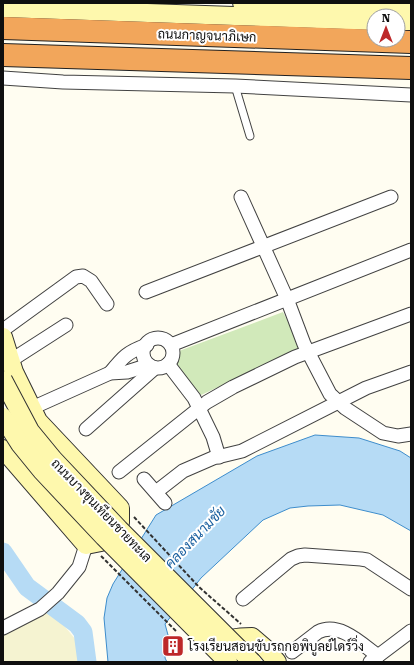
<svg xmlns="http://www.w3.org/2000/svg" width="414" height="665" viewBox="0 0 414 665" font-family="'Roboto Serif',Sarabun,serif">
	<rect width="100%" height="100%" fill="#fffdf1"/>
	<!-- farmland -->
	<path fill="#f5f3d1" d="M52,611L80,645L81,662H3V632Z"/>
	<!-- green -->
	<path fill="#d1e9ba" d="M283,312L301,348L294,352L201,395L175,365L179,351Z"/>
	<!-- water -->
	<path fill="#b6dbf5" stroke="#3e8dcc" d="M315,435L359,438L400,451L411,458V531L383,515L340,505L308,506L290,508L263,520L201,578L165,624L168,635L165,658L167,662H108L104,618L107,598L113,584L156,515L257,456Z"/>
	<g fill="none" stroke-linecap="round" stroke-linejoin="round">
		<!-- river -->
		<path stroke="#b6dbf5" stroke-width="19" d="M3,552L27,587L77,624L83,632L87,662"/>
		<!-- lane casing -->
		<g stroke="#424242" stroke-width="9">
			<path id="lane" d="M235,86L250,136"/>
		</g>
		<!-- street casing -->
		<g stroke="#424242" stroke-width="15">
			<g id="street">
				<path d="M3,78L63,82L235,86L411,95"/>
				<path d="M241,197L287,299L304,344L330,394L345,408L383,433L398,436L411,434"/>
				<path d="M146,292L391,197"/>
				<path d="M3,330L76,277L83,276L91,281L107,304"/>
				<circle cx="158" cy="353" r="15"/>
				<path d="M171,345L411,250"/>
				<path d="M10,361L66,325"/>
				<path d="M168,364L194,398L213,437L219,457"/>
				<path d="M110,373C123,357 127,352 147,345"/>
				<path d="M32,408L110,373L127,372L149,365"/>
				<path d="M86,429L155,368"/>
				<path d="M119,472L207,402L233,387L295,357L411,314"/>
				<path d="M144,479L165,503"/>
				<path d="M156,492L183,471L213,458L242,451L366,388L411,372"/>
				<path d="M243,599L291,559L298,556L305,555L361,559L367,560L411,589"/>
				<path d="M3,628L40,609L58,593L79,567L86,545"/>
				<path d="M292,652L318,632C339,621 362,644 378,656"/>
				<path d="M370,662L411,631"/>
			</g>
		</g>
		<!-- secondary casing -->
		<g stroke="#313131" stroke-width="20">
			<g id="secondary">
				<path d="M242,3L411,9"/>
				<path d="M3,8L374,21"/>
				<path d="M398,21H411"/>
				<path d="M3,337L14,372L38,421L120,508V523L101,542L86,545L3,449"/>
				<path d="M220,650C227,637 239,637 252,637L266,649L277,662"/>
			</g>
		</g>
		<!-- highway casing -->
		<g stroke="#202020" stroke-width="24">
			<g id="highway">
				<path d="M3,28L411,42"/>
				<path d="M3,55L411,68"/>
			</g>
		</g>
		<!-- path -->
		<g stroke="#313131" stroke-width="2" stroke-dasharray="4 2" stroke-linecap="butt">
			<path d="M134,517L199,587L241,624"/>
			<path d="M101,556L176,631"/>
		</g>
		<!-- lane -->
		<use href="#lane" stroke="#fff" stroke-width="7"/>
		<!-- street -->
		<use href="#street" stroke="#fff" stroke-width="13"/>
		<!-- secondary -->
		<use href="#secondary" stroke="#fef8ad" stroke-width="18"/>
		<!-- highway -->
		<use href="#highway" stroke="#f2a65b" stroke-width="22"/>
		<!-- secondary-bridge casing -->
		<g stroke="#313131" stroke-width="20" stroke-linecap="butt">
			<g id="secondary-bridge">
				<path d="M3,380L30,431L53,459L119,529L252,662"/>
				<path d="M3,417L20,444L42,471L104,537L228,662"/>
			</g>
		</g>
		<!-- secondary-bridge -->
		<use href="#secondary-bridge" stroke="#fef8ad" stroke-width="18"/>
	</g>
	<!-- icons -->
	<defs>
		<g id="building-square" transform="scale(1.15)"><rect x="-9" y="-9" width="18" height="18" rx="4" fill="#bd2829" stroke="#fff"/><path d="M-4-6H4V6H1V3H-1V6H-4ZM-2.5-4.3h1.7v1.8h-1.7ZM.8-4.3h1.7v1.8H.8ZM-2.5-1h1.7V.8h-1.7ZM.8-1h1.7V.8H.8Z" fill="#fff"/></g>
	</defs>
	<g fill-rule="evenodd">
		<use href="#building-square" x="173" y="646"/>
	</g>
	<g text-anchor="middle" stroke-width="4" stroke-linejoin="round" paint-order="stroke">
		<!-- street labels -->
		<g font-size="13" fill="#0f0f0f" stroke="#fff">
			<text transform="translate(207 35) rotate(2)" y="5">ถนนกาญจนาภิเษก</text>
			<text transform="translate(102 510) rotate(46)" y="5">ถนนบางขุนเทียนชายทะเล</text>
		</g>
		<!-- poi labels -->
		<g font-size="13" fill="#0f0f0f" stroke="#fff" text-anchor="start">
			<text x="188" y="651">โรงเรียนสอนขับรถกอพิบูลย์ไดร์วิ่ง</text>
		</g>
		<!-- water labels -->
		<g font-size="14" font-style="italic" fill="#195f9f" stroke="#fff">
			<text transform="translate(195 537) rotate(-46)" y="5">คลองสนามชัย</text>
		</g>
	</g>
	<!-- border -->
	<rect width="414" height="665" fill="none" stroke="#0f0f0f" stroke-width="8"/>
	<!-- north arrow -->
	<g transform="translate(386 28)"><circle r="19" fill="#ffffff" stroke="#9f9f9f"/>
	<path d="M0-3L7 15L0 10L-7 15Z" fill="#bd2829"/>
	<text y="-6" font-size="11" font-weight="bold" text-anchor="middle" fill="#0f0f0f">N</text>
	</g>
</svg>
